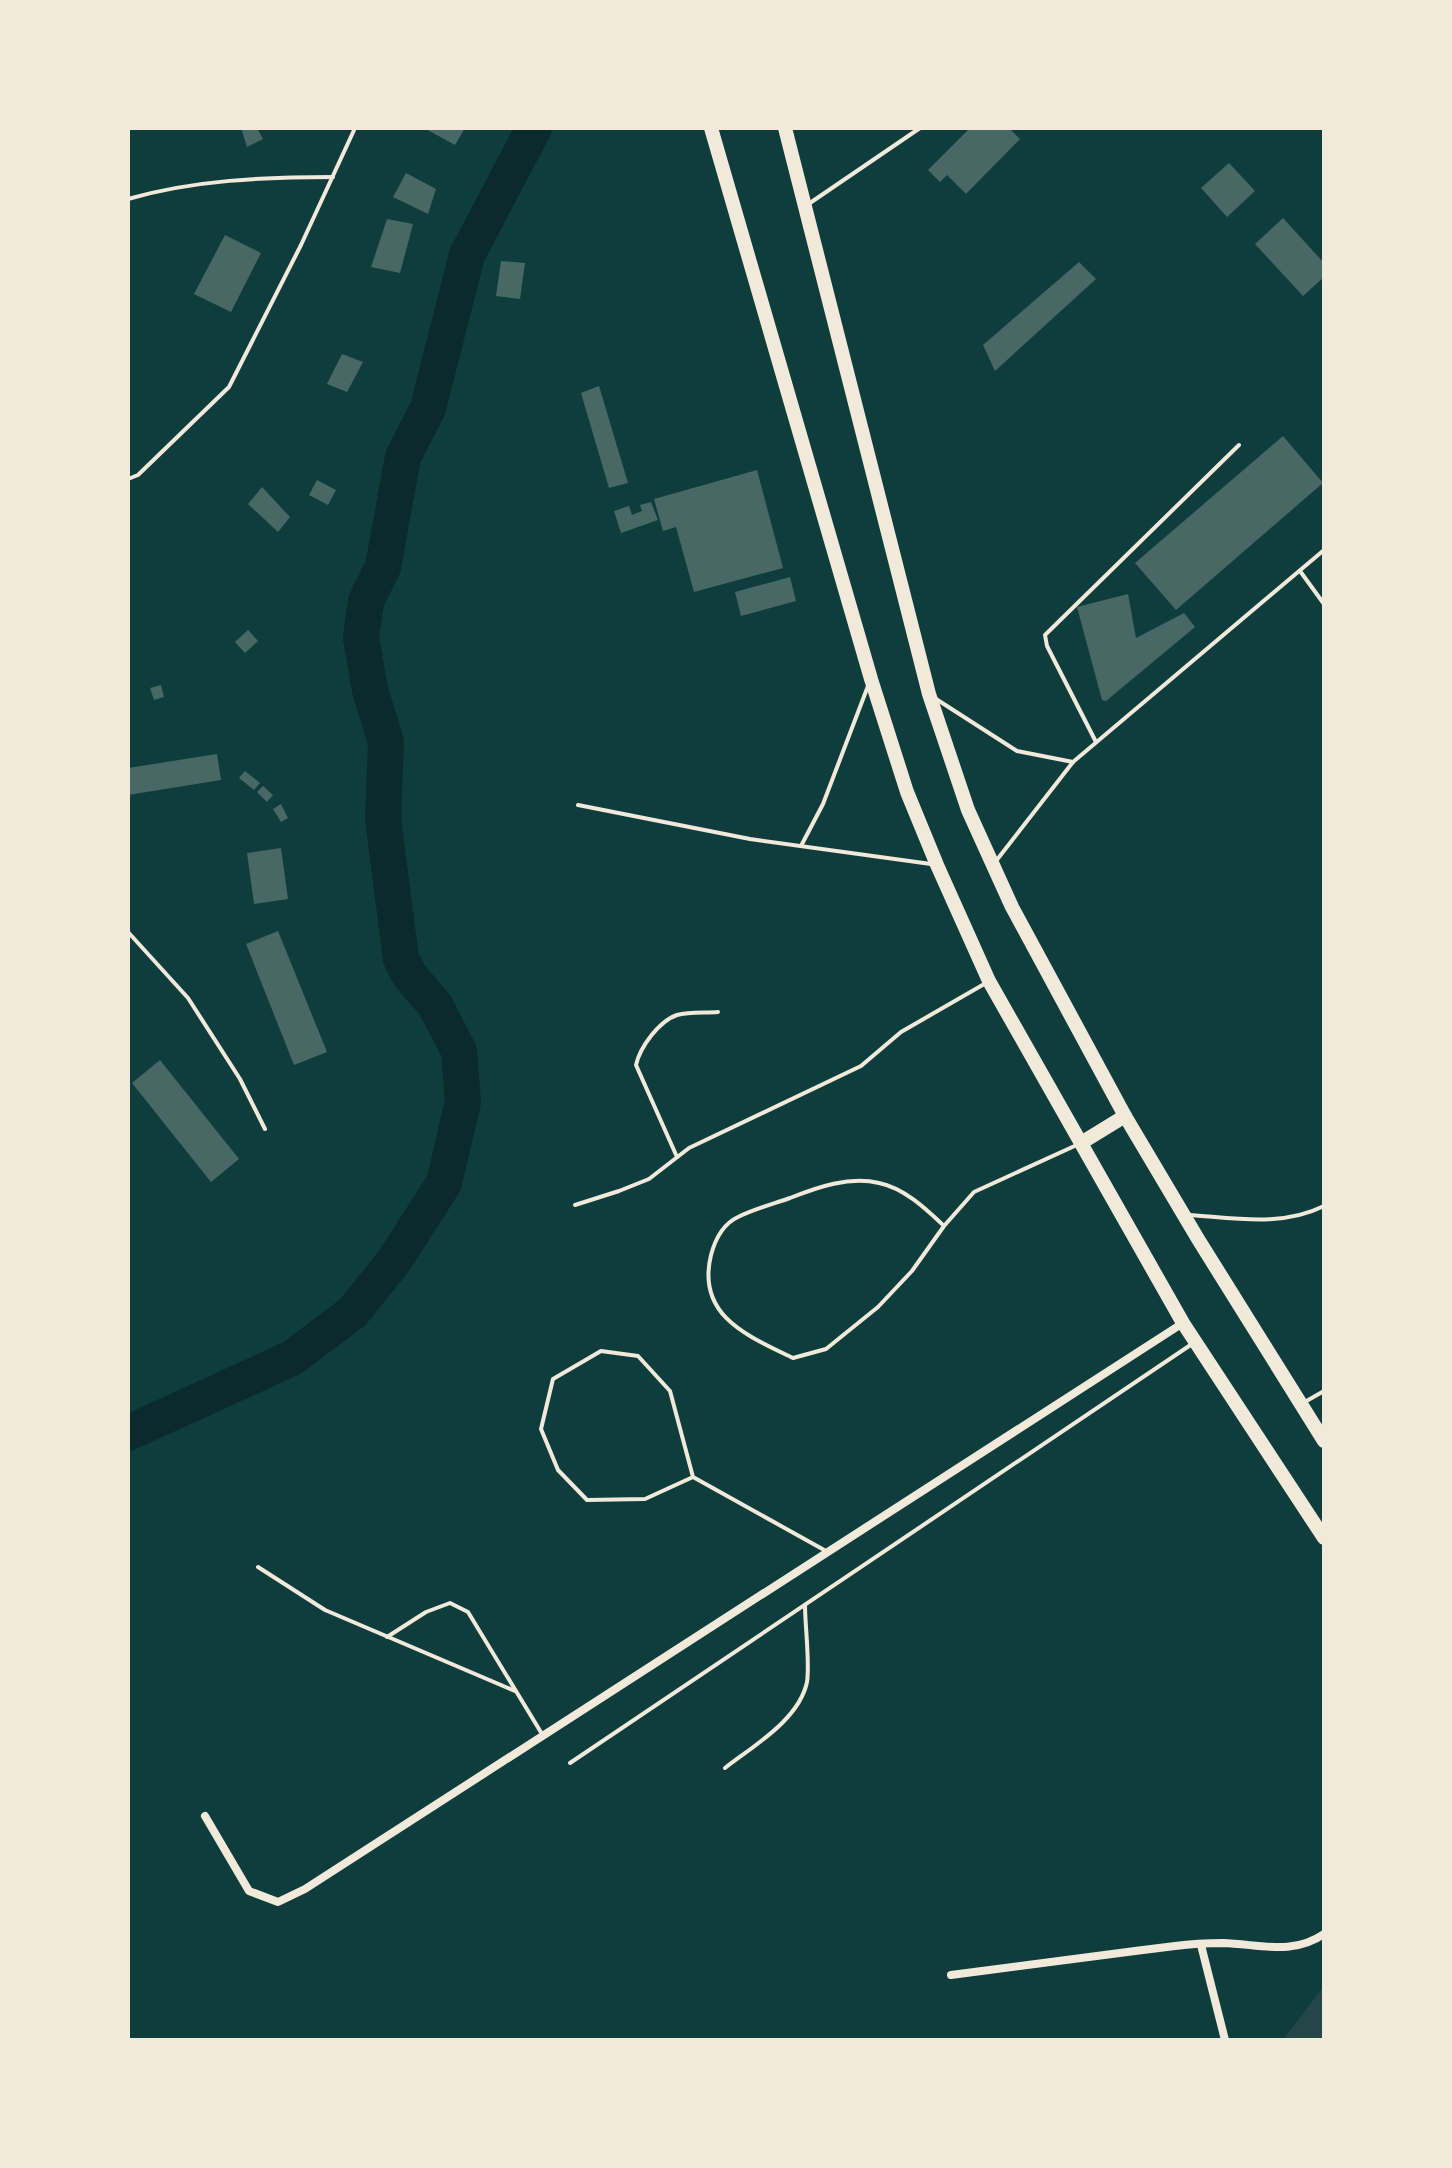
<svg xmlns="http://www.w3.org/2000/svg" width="1452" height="2168" viewBox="0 0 1452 2168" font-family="Mulish,sans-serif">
	<rect width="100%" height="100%" fill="#0f3d3e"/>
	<!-- green -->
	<path fill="#244646" d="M1324,1986V2040H1283Z"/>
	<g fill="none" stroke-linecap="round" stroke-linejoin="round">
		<!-- river -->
		<path stroke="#0a2a2b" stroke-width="36" d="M128,1433L292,1358L353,1312L394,1261L444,1183L463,1102L459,1051L435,1005L410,976L401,959L383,819L386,742L370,690L361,638L366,601L383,567L403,457L428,408L467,255L534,128"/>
	</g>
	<!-- building -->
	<g fill="#486865">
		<path d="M241,128H257L263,139L247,147Z"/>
		<path d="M424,128H465L455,145Z"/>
		<path d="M970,128H1009L1020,139L966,194L947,175L940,182L928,170Z"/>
		<path d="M1229,163L1255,191L1227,217L1201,188Z"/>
		<path d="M406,173L436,189L428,214L393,197Z"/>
		<path d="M1283,218L1324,263V277L1303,296L1255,244Z"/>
		<path d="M387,219L413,224L400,273L371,267Z"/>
		<path d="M225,235L261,253L231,312L194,294Z"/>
		<path d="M501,261L525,263L520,299L496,296Z"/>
		<path d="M1079,262L1096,279L995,371L983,345Z"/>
		<path d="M342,354L363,362L347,392L327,384Z"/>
		<path d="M599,386L628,483L609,488L581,393Z"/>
		<path d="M1283,436L1323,483L1176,610L1135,563Z"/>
		<path d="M757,470L783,568L694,592L676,527L663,531L654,499Z"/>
		<path d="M317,480L336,490L328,505L309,495Z"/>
		<path d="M262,487L290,517L278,532L248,504Z"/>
		<path d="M651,502L658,520L621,533L614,511L629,506L632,515L642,511L640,505Z"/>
		<path d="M790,577L796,601L741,616L735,592Z"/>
		<path d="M1128,594L1136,638L1184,613L1195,627L1106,701L1102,700L1077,607Z"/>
		<path d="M248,630L258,641L245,653L235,642Z"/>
		<path d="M161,685L164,697L154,700L150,688Z"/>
		<path d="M217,754L221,780L128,795V768Z"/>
		<path d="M245,771L260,783L254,790L239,778Z"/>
		<path d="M263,786L273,795L267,802L257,792Z"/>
		<path d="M281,804L288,818L281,822L273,809Z"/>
		<path d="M281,848L288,899L254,904L247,853Z"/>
		<path d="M278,931L327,1052L294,1065L246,944Z"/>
		<path d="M160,1060L239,1159L211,1182L132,1083Z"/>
	</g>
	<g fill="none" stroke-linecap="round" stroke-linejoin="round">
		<!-- service -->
		<g stroke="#f1e9da" stroke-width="4">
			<path d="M128,199C194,180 264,177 333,177"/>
			<path d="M807,205L920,128"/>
			<path d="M128,479L138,475L229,387L301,245L355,128"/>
			<path d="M1300,571L1324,604"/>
			<path d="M936,699L1017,751L1073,762"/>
			<path d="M1096,742L1047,646L1045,635L1239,445"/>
			<path d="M578,805L750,839L931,864"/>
			<path d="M801,846L823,804L868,686"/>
			<path d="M996,861L1073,762L1324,550"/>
			<path d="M128,932L188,998L240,1079L265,1129"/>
			<path d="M677,1157L636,1065C640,1047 659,1021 677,1015C689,1012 705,1013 718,1012"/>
			<path d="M575,1205L619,1191L649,1179L689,1148L861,1066L901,1032L986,983"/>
			<path d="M1189,1215C1235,1218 1282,1227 1324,1206"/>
			<path d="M944,1226C926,1209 904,1188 879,1183C849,1176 818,1187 790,1198C773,1204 754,1209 738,1217C723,1224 715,1240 711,1255C696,1316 748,1336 793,1358L826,1349L878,1307L912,1271L944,1226L974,1192L1079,1144"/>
			<path d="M1303,1403L1324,1391"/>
			<path d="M693,1477L670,1391L638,1356L601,1351L553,1379L541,1429L558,1470L587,1500L645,1499L693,1477L826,1551"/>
			<path d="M258,1567L325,1610L515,1691"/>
			<path d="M387,1637L426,1612L450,1603L468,1612L542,1734"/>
			<path d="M570,1763L1192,1344"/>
			<path d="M725,1768C753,1746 799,1720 807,1682C810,1663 805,1626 805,1605"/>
		</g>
		<!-- minor -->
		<g stroke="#f1e9da" stroke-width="8">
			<path d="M205,1816L249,1891L278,1902L305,1889L1183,1323"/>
			<path d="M1201,1945L1225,2040"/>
			<path d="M951,1975C1025,1966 1100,1955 1175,1946C1190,1944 1208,1943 1223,1943C1259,1944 1292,1956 1324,1934"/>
		</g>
		<!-- trunk -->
		<g stroke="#f1e9da" stroke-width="14">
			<path d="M711,128L871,679L907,792L937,865L989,981L1183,1323L1324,1538"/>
			<path d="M785,128L929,694L968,810L1012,907L1125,1116L1198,1239L1324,1441"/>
			<path d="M1081,1143L1125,1116"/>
		</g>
	</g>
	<!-- border -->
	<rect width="1452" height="2168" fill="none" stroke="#f1e9da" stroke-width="260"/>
</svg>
